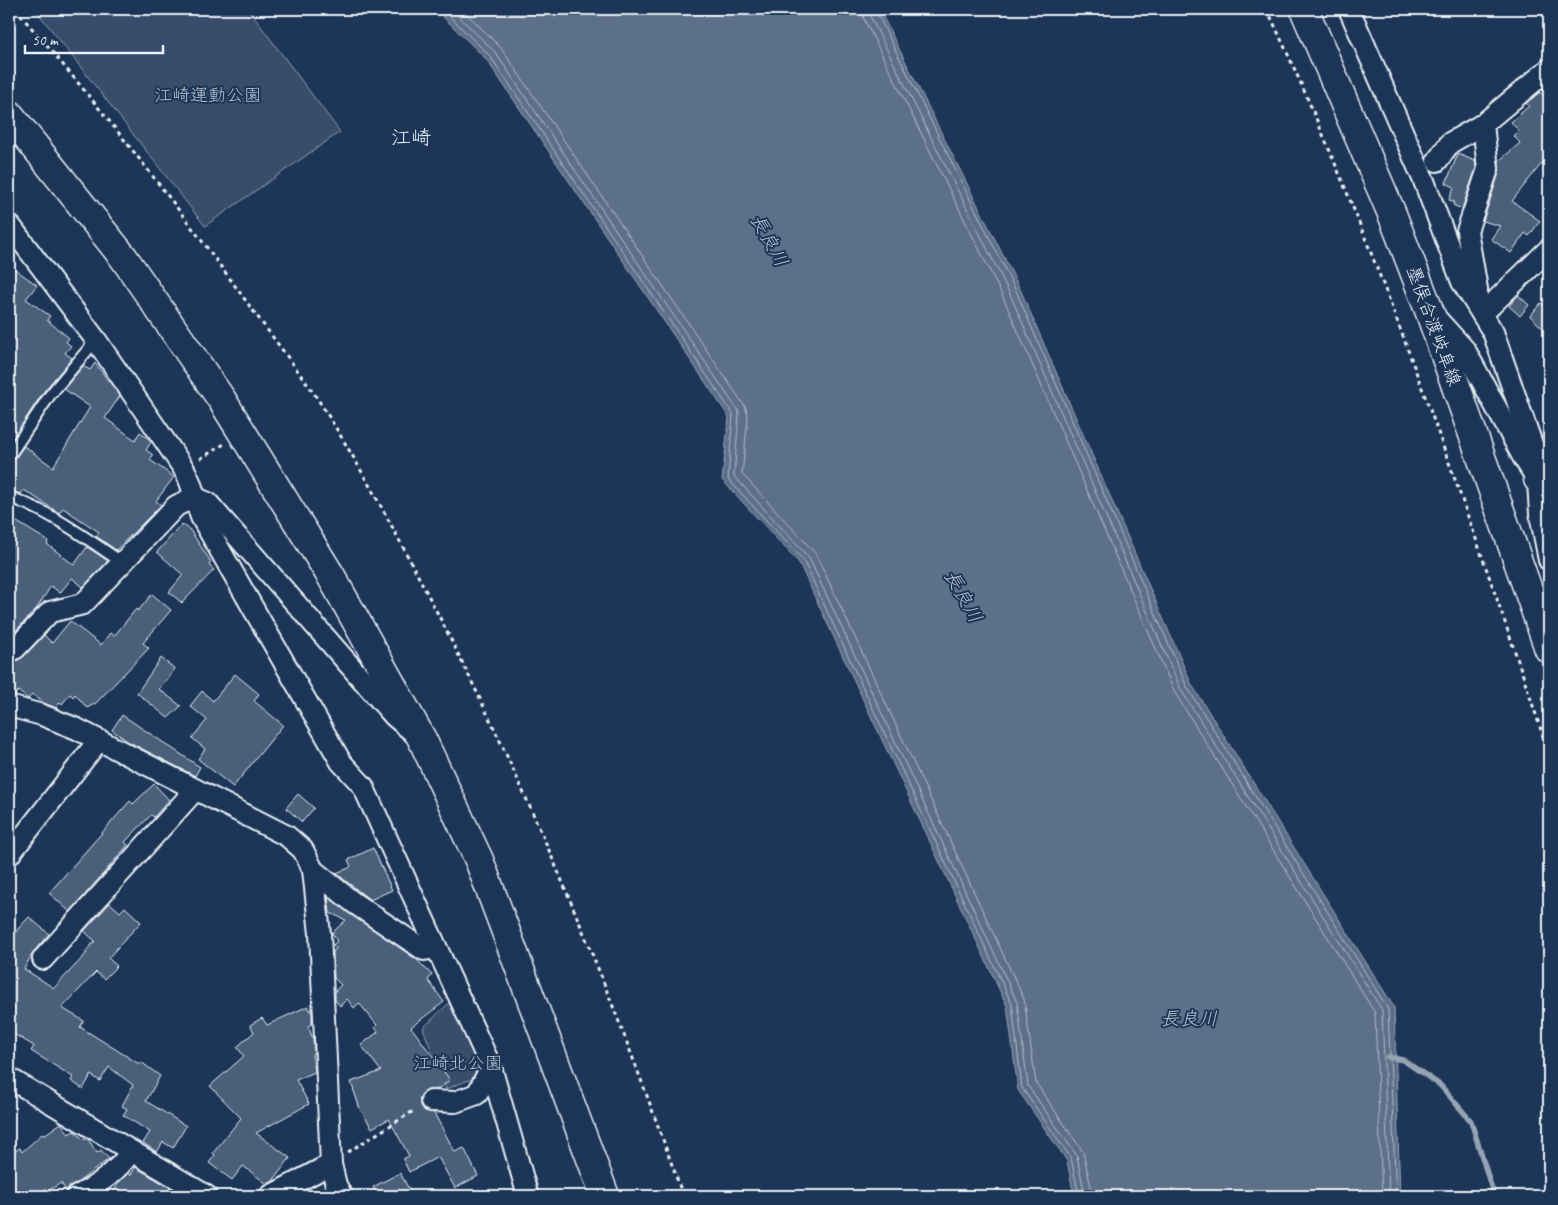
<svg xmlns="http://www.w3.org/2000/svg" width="1558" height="1205" viewBox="0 0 1558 1205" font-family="Caveat,'Klee One',sans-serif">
	<rect width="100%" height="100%" fill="#1d3557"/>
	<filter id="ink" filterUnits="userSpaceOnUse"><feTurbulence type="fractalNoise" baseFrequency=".02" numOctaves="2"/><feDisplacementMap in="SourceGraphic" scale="10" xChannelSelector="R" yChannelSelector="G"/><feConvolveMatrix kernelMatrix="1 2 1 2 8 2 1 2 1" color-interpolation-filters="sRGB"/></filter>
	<g filter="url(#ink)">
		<!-- green -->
		<g fill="#374d6c" stroke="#909fb2">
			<path d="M35,9H248L340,132L205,226Z"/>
			<path d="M449,1003L483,1069L474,1078L446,1089L423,1028Z"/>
		</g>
		<!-- water -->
		<path fill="#5d7089" stroke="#95a4b5" d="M435,9H879L1020,289L1192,685L1394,1007L1400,1196H1074L1067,1161L1018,1090L1007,1006L799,563L722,480L729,417L486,59Z"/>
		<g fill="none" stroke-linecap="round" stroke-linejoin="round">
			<!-- shore -->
			<g stroke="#b0bdcc" stroke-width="1">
				<path d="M442,9L490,56L733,414L728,479L803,560L1012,1004L1022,1088L1071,1158L1079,1196"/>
				<path d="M451,9L495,52L739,412L734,476L809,558L1017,1002L1028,1086L1077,1156L1085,1196"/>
				<path d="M462,9L501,48L746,408L748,418L742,474L816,554L1024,999L1036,1083L1083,1152L1093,1196"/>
				<path d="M861,9L864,19L1003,297L1175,693L1375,1013L1382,1196"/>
				<path d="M869,9L870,16L1010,294L1181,690L1382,1010L1389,1196"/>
				<path d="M875,9L1016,291L1187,687L1388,1009L1396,1196"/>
			</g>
			<!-- stream -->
			<path stroke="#95a4b5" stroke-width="5.5" d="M1388,1057L1403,1060L1440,1085L1471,1121L1494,1196"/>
		</g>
		<!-- building -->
		<g fill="#495e7a" stroke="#e8f1f8">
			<path d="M1540,92L1549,102V172L1542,163L1512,201L1540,221L1529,236L1525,233L1511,253L1491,239L1500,226L1483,221L1499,173V161L1520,143L1514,136L1519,131L1511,122L1529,106L1526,103Z"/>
			<path d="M1458,154L1475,161L1476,168L1462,209L1453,205L1454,202L1449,200L1454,187L1446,183Z"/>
			<path d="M9,265L37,285L26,299L50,316L47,320L69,338L66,342L71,346L65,353L72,358L44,391L9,444Z"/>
			<path d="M1518,295L1529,305L1520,316L1509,306Z"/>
			<path d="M1541,303L1549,310V334L1530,316Z"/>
			<path d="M95,363L120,396L105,418L135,440L140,432L148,438L151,442L146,450L153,455L150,460L174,477L156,501L161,505L116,550L96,536L99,532L63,508L59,513L24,490L21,494L9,490V463L14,460L24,446L53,467L90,407L64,389L83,366L90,370Z"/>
			<path d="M9,517L48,541L47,544L74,565L87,547L108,561L83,587L72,578L60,593L51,586L37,608L9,638Z"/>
			<path d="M182,524L190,530L211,562L209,565L214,570L182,603L169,592L183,575L157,552Z"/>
			<path d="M152,594L171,610L143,643L149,648L96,703L87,708L75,694L73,697L70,694L62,704L60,702L56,708L44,703L32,694L28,699L18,691L15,695L9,694V664L24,656L44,635L52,643L70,621L101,645L110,633L114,636L136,609L138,611Z"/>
			<path d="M161,658L175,669L159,689L181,706L168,718L137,693Z"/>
			<path d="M235,674L259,694L254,701L283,725L233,787L198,759L205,749L192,738L207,720L190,706L202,691L213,701Z"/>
			<path d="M122,715L200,767L195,776L129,742L112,730Z"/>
			<path d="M154,784L169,800L154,817L151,815L125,842L128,845L70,912L49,893L130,801L133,804Z"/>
			<path d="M298,794L314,808L302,822L286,808Z"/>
			<path d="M373,848L392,890L370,900L336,873L349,868L351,866L348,860Z"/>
			<path d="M328,897L417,960L432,975L428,980L444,1002L411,1027L450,1080L438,1089L425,1091L421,1095L420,1106L425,1111L434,1113L455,1152L464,1148L478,1176L455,1188L438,1157L409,1172L403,1159L409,1156L389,1119L372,1128L360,1109L351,1082L381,1071L361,1045L378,1032L375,1027L377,1025L359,1003L354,1008L347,999L340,1006L335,1000V991L341,985L334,978L333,952L336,948L333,945L337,941L332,933L346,920L330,913Z"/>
			<path d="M110,903L120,912L125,907L141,922L108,958L117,966L104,979L96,972L62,1008L84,1021L80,1027L139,1064L141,1062L160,1076L146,1101L186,1126L173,1148L163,1142L157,1152L143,1143L150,1132L123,1115L127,1109L122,1106L133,1085L109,1067L100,1081L91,1075L83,1089L71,1081L73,1077L31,1051L34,1046L9,1031V943L18,929L29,917L49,934L34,951L24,969L54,988L87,953L85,952L95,941L84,931Z"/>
			<path d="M308,1006L312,1013V1024L308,1026L313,1039L314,1053L312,1054L315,1072L296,1080L309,1104L256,1133L290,1158L272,1182L267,1184L243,1166L232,1180L209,1163L215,1155L213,1153L241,1118L210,1086L244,1056L237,1047L254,1032L250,1025L262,1018L267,1025Z"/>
			<path d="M61,1123L69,1134L74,1131L83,1139H88L97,1153L101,1150L109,1159L66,1191L61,1183L40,1196H9V1155L20,1148L22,1152L43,1133L44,1135Z"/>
			<path d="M135,1167L184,1196H111L119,1182L129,1173L131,1175Z"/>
			<path d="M400,1173L413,1196H378L373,1187Z"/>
		</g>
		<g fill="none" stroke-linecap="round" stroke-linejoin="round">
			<!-- lane casing -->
			<g stroke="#e8f1f8" stroke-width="14">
				<g id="lane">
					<path d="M9,456L50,395L96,340"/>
					<path d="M9,497C50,511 87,539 123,563"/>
				</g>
			</g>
			<!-- street casing -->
			<g stroke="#e8f1f8" stroke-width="24">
				<g id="street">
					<path d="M1349,9L1424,181L1462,282L1493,332L1533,447L1546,471"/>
					<path d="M1437,161L1450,143L1483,124L1549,69"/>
					<path d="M9,224L96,340L184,469C193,484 195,500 201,517L341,762L363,786L491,1067L528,1196"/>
					<path d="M1477,303V289L1467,231L1488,169L1483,124"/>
					<path d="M1482,314L1549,249"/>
					<path d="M1435,317L1465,350L1523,457L1549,498"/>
					<path d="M1538,481L1540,514L1549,560"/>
					<path d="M9,652L16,648L50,612L83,604L176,506L194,497L208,503L394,716L414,733"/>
					<path d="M9,706L42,715L77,729L287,836L303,850L313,870L320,934L331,1164L336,1185L342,1196"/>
					<path d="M9,855L99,740"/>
					<path d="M313,870L354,903L424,950L436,948"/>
					<path d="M43,959L195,790"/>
					<path d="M9,1078L207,1196"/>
					<path d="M431,1101L455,1102L477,1094L491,1067"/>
					<path d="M77,1196C100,1184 116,1172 131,1152"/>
					<path d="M270,1196L331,1164"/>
				</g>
			</g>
			<!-- secondary casing -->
			<g stroke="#e8f1f8" stroke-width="31">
				<g id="secondary">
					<path d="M1304,9L1392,214L1429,310L1549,649"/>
					<path d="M9,114L124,258L222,400L331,576L422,739L479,860L605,1196"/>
					<path d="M1538,479L1549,467"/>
				</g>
			</g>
			<!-- path -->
			<g stroke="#e8f1f8" stroke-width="3" stroke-dasharray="4 4" stroke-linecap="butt">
				<path d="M15,9C97,102 173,200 246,301C270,334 296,367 319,401C364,471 402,545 440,618C535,804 614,999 683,1196"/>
				<path d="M1267,9C1338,160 1397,317 1453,474C1486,567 1519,661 1549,755"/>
				<path d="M200,459L224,444"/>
				<path d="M348,1152L415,1110"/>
			</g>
			<!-- lane -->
			<use href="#lane" stroke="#1d3557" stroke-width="10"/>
			<!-- street -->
			<use href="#street" stroke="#1d3557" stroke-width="20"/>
			<!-- secondary -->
			<use href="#secondary" stroke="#1d3557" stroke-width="28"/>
		</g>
	</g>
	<g text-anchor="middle" stroke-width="4" stroke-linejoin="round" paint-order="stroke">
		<!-- park labels -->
		<g font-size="18" fill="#b3c0ce" stroke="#1d3557">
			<text x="208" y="101">江崎運動公園</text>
			<text x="458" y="1069">江崎北公園</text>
		</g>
		<!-- street labels -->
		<g font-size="18" fill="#e8f1f8" stroke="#1d3557">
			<text transform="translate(1434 326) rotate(70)" y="6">墨俣合渡岐阜線</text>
		</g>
		<!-- water labels -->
		<g font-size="19" font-style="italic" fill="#b7c4d1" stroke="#1d3557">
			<text transform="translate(770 240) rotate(61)" y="7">長良川</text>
			<text transform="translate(964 596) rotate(61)" y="7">長良川</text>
			<text x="1189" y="1025">長良川</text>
		</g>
		<!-- quarter labels -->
		<g font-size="20" fill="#e8f1f8" stroke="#1d3557">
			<text x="411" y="144">江崎</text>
		</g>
	</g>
	<!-- margin -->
	<rect width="1558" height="1205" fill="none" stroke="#1d3557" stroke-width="30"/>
	<rect x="15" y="15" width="1528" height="1175" fill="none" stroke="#e8f1f8" stroke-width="2" filter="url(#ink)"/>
	<!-- scale -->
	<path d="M25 45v8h138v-8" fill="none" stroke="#e8f1f8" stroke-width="2.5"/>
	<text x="32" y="45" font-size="15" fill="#e8f1f8" stroke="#1d3557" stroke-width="4" paint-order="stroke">50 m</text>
</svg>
